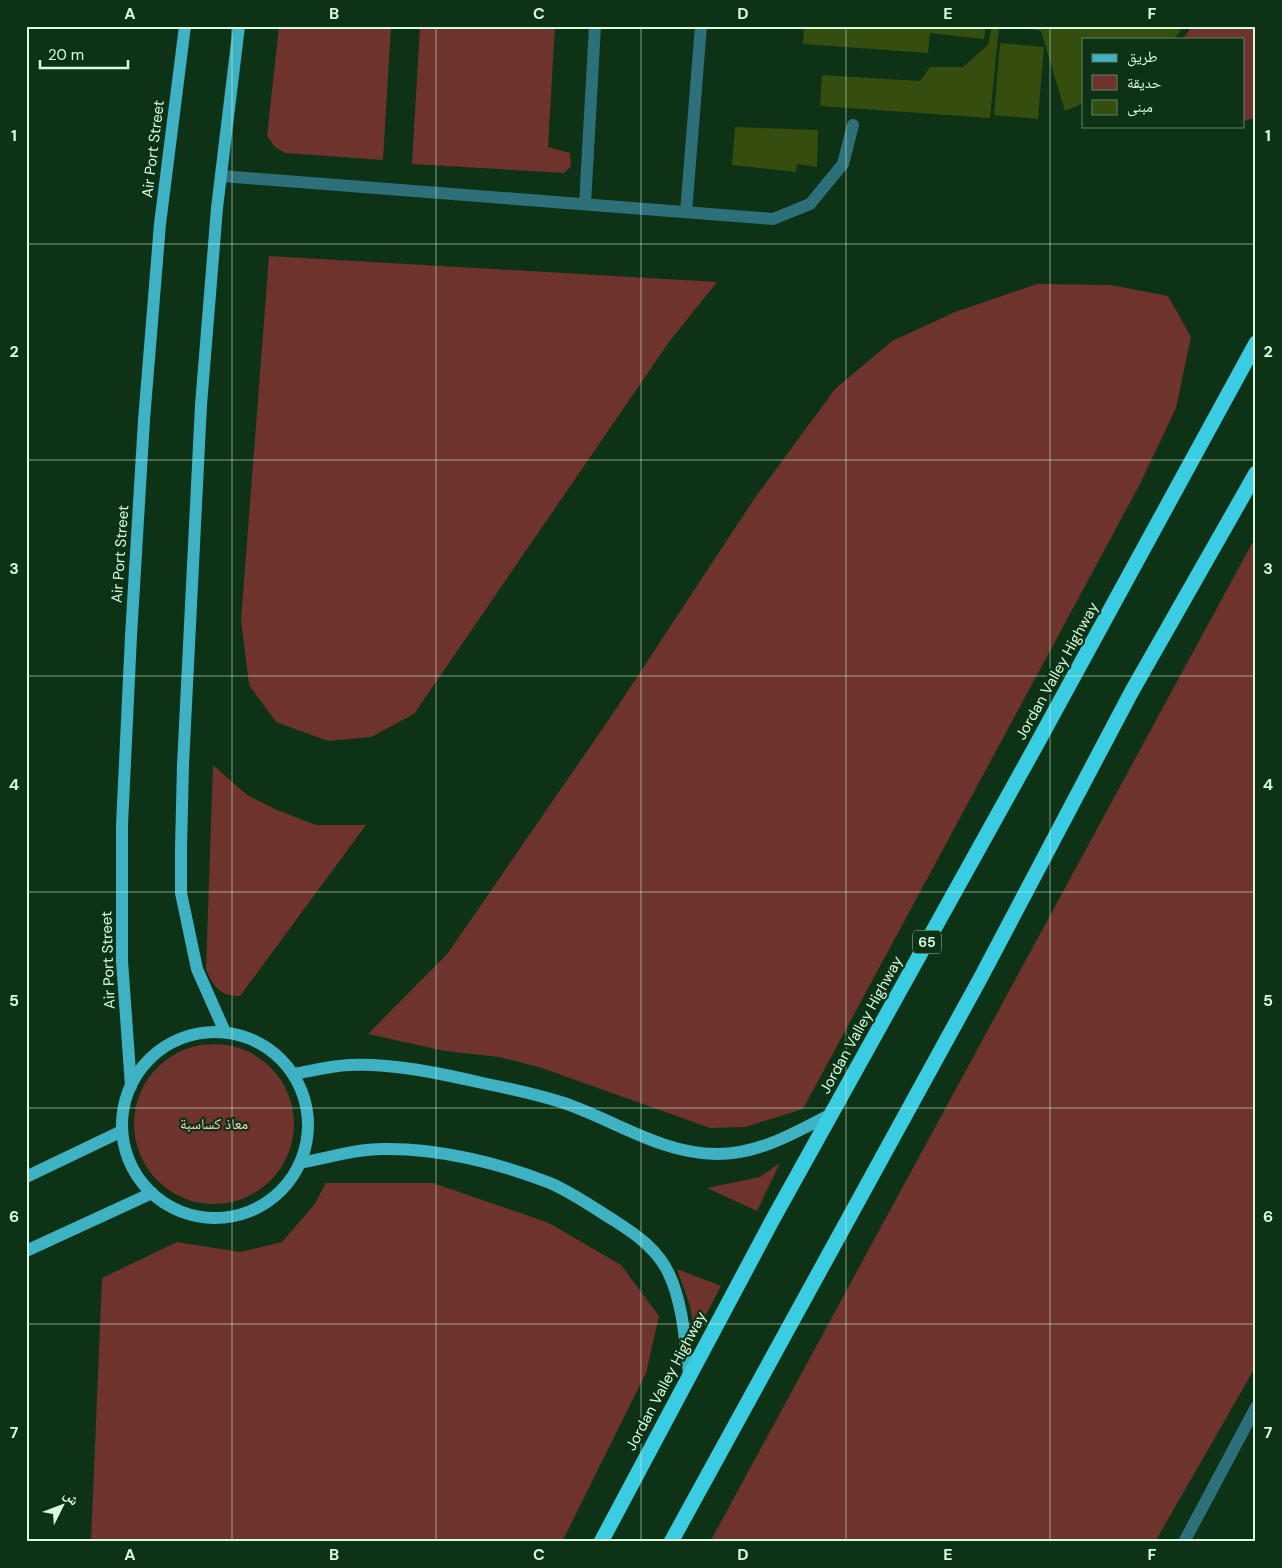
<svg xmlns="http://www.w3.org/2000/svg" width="1282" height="1568" viewBox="0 0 1282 1568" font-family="'DM Sans','Noto Naskh Arabic',sans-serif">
	<rect width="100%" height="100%" fill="#0d3216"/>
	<!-- green -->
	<g fill="#6e332c">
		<path d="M279,26H391L383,160L285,153L275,147L267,136Z"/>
		<path d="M420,26H555L548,147L570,153L571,166L564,173L412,164Z"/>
		<path d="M1192,26H1256V118L1243,121V39H1183Z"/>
		<path d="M269,256L717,282L669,342L414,714L371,737L328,741L276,722L249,685L241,620Z"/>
		<path d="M1037,284L1111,285L1168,296L1191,337L1176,408L1140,484L803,1109L745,1127L710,1128L539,1067L499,1057L445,1051L368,1034L448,953L616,709L754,499L835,389L892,341L955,312Z"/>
		<path d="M1256,536V1366L1155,1542H710Z"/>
		<path d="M213,765L247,795L277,810L316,825H366L240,996C220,996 214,987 206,970Z"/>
		<circle cx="214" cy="1124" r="80"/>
		<path d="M780,1163L757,1211L707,1188L760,1177Z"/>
		<path d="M326,1183H433L549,1223L621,1265L659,1316L646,1373L562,1542H91L102,1278L177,1242L240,1252L282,1242L314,1205Z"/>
		<path d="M677,1269L721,1286L695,1336L690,1306Z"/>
	</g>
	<!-- building -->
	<g fill="#354e0f">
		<path d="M804,26H986L984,39L930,33L928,53L803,44Z"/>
		<path d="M992,26H999L990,118L820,106L822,75L920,81L930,67H963L988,45Z"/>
		<path d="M1015,26H1184L1174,39H1083V103L1065,111L1041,31Z"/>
		<path d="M1000,43L1044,47L1038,119L994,115Z"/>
		<path d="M735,127L818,130L817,167L797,164L796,172L732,165Z"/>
	</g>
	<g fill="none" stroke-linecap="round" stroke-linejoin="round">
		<!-- minor -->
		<g stroke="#2d707a" stroke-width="12">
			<path d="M221,176L773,219L810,204L843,164L853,125"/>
			<path d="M585,204L595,26"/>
			<path d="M686,212L701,26"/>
			<path d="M1184,1542L1256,1407"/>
		</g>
		<!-- major -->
		<g stroke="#3eb1c2" stroke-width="12">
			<path d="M225,1032L197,969L181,893V848L183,765L201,405L217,208L239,26"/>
			<circle cx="215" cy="1125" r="93"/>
			<path d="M293,1074C311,1071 330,1066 349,1065C395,1063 442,1074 487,1084C512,1089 539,1095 564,1103C614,1120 662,1154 717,1154C760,1154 796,1132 833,1113"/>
			<path d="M131,1086L122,961V825L131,636L144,420L160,224L185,26"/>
			<path d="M300,1163C328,1158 355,1149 383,1149C438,1148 499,1163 550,1183C573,1193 594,1208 615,1221C637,1235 658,1250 669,1274C683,1304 685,1341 689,1374"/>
			<path d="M26,1177L122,1131"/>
			<path d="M26,1251L152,1193"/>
		</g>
		<!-- highway -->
		<g stroke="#3acce0" stroke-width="15">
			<path d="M601,1542L773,1219L1033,751L1256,343"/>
			<path d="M671,1542L980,979L1132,691L1256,473"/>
		</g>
	</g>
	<!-- grid -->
	<path fill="none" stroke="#d9fcde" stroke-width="1" stroke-opacity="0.55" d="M232,26V1542M436,26V1542M641,26V1542M846,26V1542M1050,26V1542M26,244H1256M26,460H1256M26,676H1256M26,892H1256M26,1108H1256M26,1324H1256"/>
	<g text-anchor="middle" stroke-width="4.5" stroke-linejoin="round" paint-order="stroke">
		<!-- shield labels -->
		<rect fill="#0d3216" stroke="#9cbfa2" stroke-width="1" x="913" y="930.5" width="28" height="23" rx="4"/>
		<g font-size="14" font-weight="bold" fill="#d9fcde">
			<text x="927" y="947">65</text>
		</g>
		<!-- street labels -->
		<g font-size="15" fill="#d9fcde" stroke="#0d3216">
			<text transform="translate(153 149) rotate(-83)" y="5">Air Port Street</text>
			<text transform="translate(120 554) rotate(-86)" y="5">Air Port Street</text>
			<text transform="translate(1057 671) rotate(-61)" y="5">Jordan Valley Highway</text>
			<text transform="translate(108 960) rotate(-92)" y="5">Air Port Street</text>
			<text transform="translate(861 1025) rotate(-61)" y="5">Jordan Valley Highway</text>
			<text transform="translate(666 1381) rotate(-62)" y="5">Jordan Valley Highway</text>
		</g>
		<!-- park labels -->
		<g font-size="15" fill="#f7cdc6" stroke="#0d3216">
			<text x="214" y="1129">معاذ كساسبة</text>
		</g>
	</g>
	<!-- border -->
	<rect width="1282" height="1568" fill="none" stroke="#0d3216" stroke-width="55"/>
	<!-- legend -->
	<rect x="1082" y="38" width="162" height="90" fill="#0d3216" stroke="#5f8366"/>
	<rect x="1092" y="54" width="25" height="8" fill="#3eb1c2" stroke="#5f8366"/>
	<text x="1127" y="62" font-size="15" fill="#d9fcde">طريق</text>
	<rect x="1092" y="75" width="25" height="15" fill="#6e332c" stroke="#5f8366"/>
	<text x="1127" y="88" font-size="15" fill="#d9fcde">حديقة</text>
	<rect x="1092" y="100" width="25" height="15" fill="#354e0f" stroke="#5f8366"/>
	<text x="1127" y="112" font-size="15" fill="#d9fcde">مبنى</text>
	<!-- north arrow -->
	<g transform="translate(62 1506) rotate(48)" stroke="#0d3216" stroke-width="4" paint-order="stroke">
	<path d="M0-4L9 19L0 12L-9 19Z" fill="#d9fcde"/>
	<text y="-8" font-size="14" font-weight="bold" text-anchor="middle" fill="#d9fcde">ش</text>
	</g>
	<!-- scale -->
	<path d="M40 60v8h88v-8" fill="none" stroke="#d9fcde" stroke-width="2.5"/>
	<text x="48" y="60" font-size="15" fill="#d9fcde" stroke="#0d3216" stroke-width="4" paint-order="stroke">20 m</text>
	<rect x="28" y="28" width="1226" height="1512" fill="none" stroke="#d9fcde" stroke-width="2"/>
	<g font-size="16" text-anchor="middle" font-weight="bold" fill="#d9fcde">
		<text x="130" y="19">A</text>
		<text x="334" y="19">B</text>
		<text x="539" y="19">C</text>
		<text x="743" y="19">D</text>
		<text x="948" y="19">E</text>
		<text x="1152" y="19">F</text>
		<text x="14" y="141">1</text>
		<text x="1268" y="141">1</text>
		<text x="14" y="357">2</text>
		<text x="1268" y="357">2</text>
		<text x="14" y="574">3</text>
		<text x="1268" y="574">3</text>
		<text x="14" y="790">4</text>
		<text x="1268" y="790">4</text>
		<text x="14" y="1006">5</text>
		<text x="1268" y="1006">5</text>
		<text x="14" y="1222">6</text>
		<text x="1268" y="1222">6</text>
		<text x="14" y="1438">7</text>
		<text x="1268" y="1438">7</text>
		<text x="130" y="1560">A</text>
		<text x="334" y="1560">B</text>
		<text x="539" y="1560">C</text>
		<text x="743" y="1560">D</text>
		<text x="948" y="1560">E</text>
		<text x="1152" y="1560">F</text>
	</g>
</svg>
